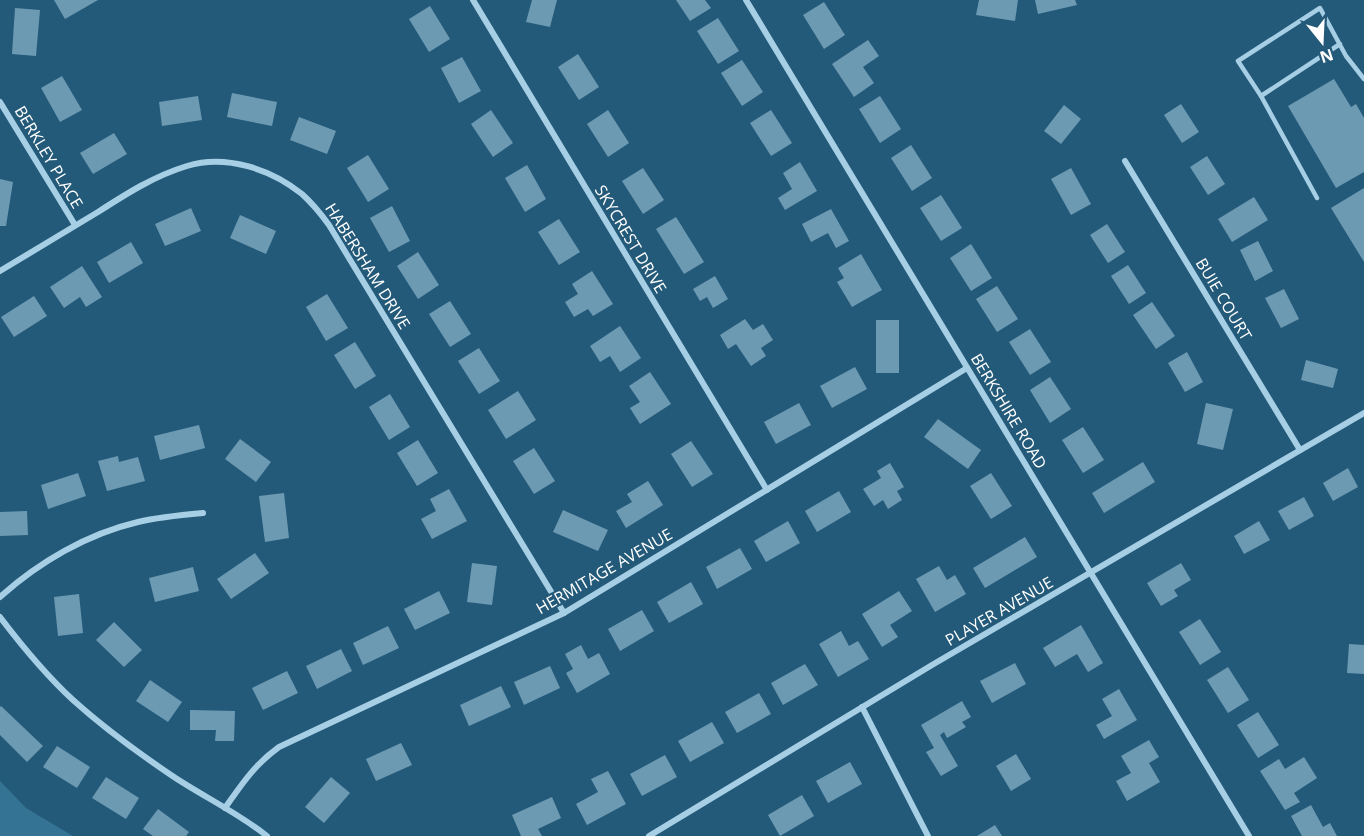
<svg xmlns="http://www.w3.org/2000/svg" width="1364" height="836" viewBox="0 0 1364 836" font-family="'Open Sans',sans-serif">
	<rect width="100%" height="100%" fill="#245a79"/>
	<!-- green -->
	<path fill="#347394" d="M0,781L26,808L73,836H0Z"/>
	<!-- building -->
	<g fill="#6d9ab3">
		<path d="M54,0H98L65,19Z"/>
		<path d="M532,0H557L550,27L526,22Z"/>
		<path d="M676,0H705L711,8L690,21Z"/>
		<path d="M979,0H1018L1015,21L976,15Z"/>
		<path d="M1035,0H1075L1077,5L1038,14Z"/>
		<path d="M824,2L845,35L824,49L803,15Z"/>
		<path d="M430,6L450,39L429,52L409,19Z"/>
		<path d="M15,8L40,10L36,56L12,54Z"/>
		<path d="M718,18L739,51L718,64L697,31Z"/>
		<path d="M868,40L879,56L863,67L874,83L854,97L832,64Z"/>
		<path d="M578,54L599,87L579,100L558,67Z"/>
		<path d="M462,57L481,91L459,103L441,68Z"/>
		<path d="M742,60L763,92L742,106L721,73Z"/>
		<path d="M62,76L82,110L60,122L41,88Z"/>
		<path d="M1334,79L1351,107L1356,104L1364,118V172L1336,188L1288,106Z"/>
		<path d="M232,93L277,102L272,126L227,117Z"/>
		<path d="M198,96L202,120L162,126L159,102Z"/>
		<path d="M880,96L901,129L880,143L859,109Z"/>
		<path d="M1181,104L1199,132L1182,143L1164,115Z"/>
		<path d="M1064,105L1081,119L1061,144L1044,131Z"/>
		<path d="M491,110L513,143L493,157L471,124Z"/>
		<path d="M608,110L629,143L608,157L587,124Z"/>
		<path d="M771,110L792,143L771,156L750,123Z"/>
		<path d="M299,117L336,131L327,154L290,140Z"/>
		<path d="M114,133L127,154L93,174L80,153Z"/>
		<path d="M911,145L932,178L912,191L891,158Z"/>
		<path d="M368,155L389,189L368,202L347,168Z"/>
		<path d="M1207,156L1225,184L1208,195L1190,167Z"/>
		<path d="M800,162L817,191L785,210L778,198L792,189L783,173Z"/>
		<path d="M527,165L546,199L525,212L505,178Z"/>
		<path d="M643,168L664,200L643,214L622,181Z"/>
		<path d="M1071,168L1091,204L1071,215L1051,179Z"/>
		<path d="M0,179L13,182L6,226H0Z"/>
		<path d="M1364,188V262L1331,208Z"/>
		<path d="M941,195L962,228L941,241L920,208Z"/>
		<path d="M1254,197L1268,220L1232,242L1218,219Z"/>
		<path d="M392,206L410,241L389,252L370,218Z"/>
		<path d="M191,208L201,231L165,246L155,224Z"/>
		<path d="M831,209L849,241L836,248L828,233L811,242L802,224Z"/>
		<path d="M240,215L276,231L266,254L230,238Z"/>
		<path d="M676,217L704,262L684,274L656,229Z"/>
		<path d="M559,219L580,252L559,265L538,232Z"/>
		<path d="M1107,224L1125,252L1108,263L1090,235Z"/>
		<path d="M1258,241L1273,271L1255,281L1240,250Z"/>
		<path d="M131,242L143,263L109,283L97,262Z"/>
		<path d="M971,244L992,278L971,291L950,258Z"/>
		<path d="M418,252L439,285L418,299L397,266Z"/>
		<path d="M861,254L882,290L852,307L837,282L844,278L838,268Z"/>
		<path d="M1128,265L1146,293L1129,304L1111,276Z"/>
		<path d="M82,266L102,297L86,307L80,297L64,308L50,287Z"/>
		<path d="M592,271L613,304L593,316L588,309L574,317L565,302L578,294L572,284Z"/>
		<path d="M715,276L728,299L713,308L707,297L700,301L693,289Z"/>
		<path d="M997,286L1018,319L997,332L976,299Z"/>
		<path d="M1284,289L1299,319L1281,328L1265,298Z"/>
		<path d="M327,294L348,328L326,341L306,307Z"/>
		<path d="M34,296L47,316L14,337L1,317Z"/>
		<path d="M450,301L471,334L450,347L429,314Z"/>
		<path d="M1152,302L1175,336L1156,349L1133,315Z"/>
		<path d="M745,319L753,330L763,324L773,340L761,348L766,356L751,366L736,344L728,349L720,335Z"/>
		<rect x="876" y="320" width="23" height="53"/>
		<path d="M620,326L641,358L620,372L610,356L600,362L590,346Z"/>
		<path d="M1030,329L1051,362L1030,375L1009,342Z"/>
		<path d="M355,342L376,376L355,389L334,355Z"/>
		<path d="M479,348L500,381L479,394L458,361Z"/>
		<path d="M1187,352L1203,382L1185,392L1168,363Z"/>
		<path d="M1306,360L1338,369L1333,388L1301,380Z"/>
		<path d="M855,367L867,389L832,408L820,386Z"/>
		<path d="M650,372L671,404L640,424L630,408L640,402L629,386Z"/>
		<path d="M1050,377L1071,409L1050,423L1030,390Z"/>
		<path d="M518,391L536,420L506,439L488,410Z"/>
		<path d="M390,394L410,427L389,440L369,407Z"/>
		<path d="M799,403L811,425L776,444L764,422Z"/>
		<path d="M1206,403L1233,409L1223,450L1197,444Z"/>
		<path d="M938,419L981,450L968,469L924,437Z"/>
		<path d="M199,425L205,448L160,460L154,436Z"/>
		<path d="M1083,427L1104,460L1083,473L1062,440Z"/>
		<path d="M240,439L271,462L256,482L225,459Z"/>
		<path d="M418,440L438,473L417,486L397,453Z"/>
		<path d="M691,441L713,474L692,487L671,454Z"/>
		<path d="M534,448L555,481L534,494L513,461Z"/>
		<path d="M118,456L119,462L138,457L145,481L107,491L98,461Z"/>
		<path d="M1143,462L1155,482L1104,513L1092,493Z"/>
		<path d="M890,463L904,487L897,491L902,500L888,509L883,500L874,506L863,489L881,478L877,471Z"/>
		<path d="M1348,468L1358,487L1333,501L1323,483Z"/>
		<path d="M78,473L86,496L48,509L41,485Z"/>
		<path d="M991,473L1012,506L991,519L970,486Z"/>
		<path d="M648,481L663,505L626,528L616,511L632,502L627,494Z"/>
		<path d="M449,489L467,521L432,539L421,519L436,511L430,499Z"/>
		<path d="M839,491L851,512L817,532L805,511Z"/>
		<path d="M284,493L289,538L265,542L259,496Z"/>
		<path d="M1304,497L1314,516L1289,530L1278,511Z"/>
		<path d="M563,510L608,530L598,551L553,532Z"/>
		<path d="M27,511L28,535L0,536V512Z"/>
		<path d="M788,521L800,543L766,562L754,541Z"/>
		<path d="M1259,521L1270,540L1244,554L1234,536Z"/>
		<path d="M1025,537L1037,557L985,588L973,568Z"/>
		<path d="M740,548L752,569L717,589L706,567Z"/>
		<path d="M255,553L269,573L231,599L217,579Z"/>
		<path d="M472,563L497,566L492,605L467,602Z"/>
		<path d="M1181,563L1191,580L1174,590L1178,596L1161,606L1147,583Z"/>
		<path d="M939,566L947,580L955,575L966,594L935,612L916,579Z"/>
		<path d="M193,567L199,591L155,602L149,578Z"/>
		<path d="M691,582L703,604L669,623L657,602Z"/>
		<path d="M439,591L450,613L415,630L404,609Z"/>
		<path d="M899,591L912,611L890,625L898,637L882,647L862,614Z"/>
		<path d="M79,594L83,633L58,636L54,597Z"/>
		<path d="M642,610L654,631L620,651L608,629Z"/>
		<path d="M1200,619L1221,652L1200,665L1179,632Z"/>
		<path d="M114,622L142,650L124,667L96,640Z"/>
		<path d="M1081,625L1103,663L1088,672L1077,654L1055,667L1043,648Z"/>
		<path d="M388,626L399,648L363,665L353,643Z"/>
		<path d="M841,631L849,646L858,641L869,659L838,677L819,644Z"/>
		<path d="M1349,644L1364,645V674L1347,673Z"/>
		<path d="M581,645L588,659L599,653L610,674L577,693L566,673L573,669L565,654Z"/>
		<path d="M341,649L352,671L317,689L306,666Z"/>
		<path d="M1015,663L1026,684L992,703L980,681Z"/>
		<path d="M805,664L818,685L783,705L771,683Z"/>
		<path d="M550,666L560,688L524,705L514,682Z"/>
		<path d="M1228,667L1249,700L1228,713L1207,680Z"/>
		<path d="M287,671L298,693L263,710L252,688Z"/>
		<path d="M150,680L182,702L168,722L136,701Z"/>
		<path d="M501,686L511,707L469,726L460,705Z"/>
		<path d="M1119,689L1137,720L1104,739L1096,725L1112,716L1102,699Z"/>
		<path d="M759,693L771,714L737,733L725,712Z"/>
		<path d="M962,701L971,717L962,722L966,727L947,738L944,732L940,735L958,766L941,776L926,752L934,748L921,725Z"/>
		<path d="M1,706L43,746L27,762L0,735V707Z"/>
		<path d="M190,710L235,711L234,741H215L216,730H190Z"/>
		<path d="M1258,712L1279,745L1258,758L1237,725Z"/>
		<path d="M712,722L724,743L690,762L678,741Z"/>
		<path d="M1149,740L1159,757L1149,763L1160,782L1127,801L1116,781L1131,773L1121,756Z"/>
		<path d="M401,743L412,765L376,781L366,759Z"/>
		<path d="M57,746L90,767L77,788L43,767Z"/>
		<path d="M1016,754L1031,779L1011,791L996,766Z"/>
		<path d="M665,755L677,777L642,796L630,774Z"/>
		<path d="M1304,757L1317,778L1294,793L1300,802L1285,810L1260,771L1279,759L1285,769Z"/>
		<path d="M850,762L862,784L828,803L816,781Z"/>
		<path d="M608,771L626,804L587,825L576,804L598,792L591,779Z"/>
		<path d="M106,777L139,798L126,819L92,798Z"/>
		<path d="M331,777L350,793L324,823L305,807Z"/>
		<path d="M802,795L814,816L780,836L768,815Z"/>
		<path d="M552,797L561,818L538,829L542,836H521L512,815Z"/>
		<path d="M1311,805L1323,827L1330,823L1337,836H1302L1291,816Z"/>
		<path d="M158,809L189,832L186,836H153L143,829Z"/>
		<path d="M995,825L1002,836H977Z"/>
	</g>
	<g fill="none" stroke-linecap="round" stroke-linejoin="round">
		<!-- service -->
		<g stroke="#a6cee4" stroke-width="4.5">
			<path d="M1340,44L1261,96L1238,61L1320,8L1346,56L1364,79"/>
			<path d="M1261,96L1317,198"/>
		</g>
		<!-- minor -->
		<g stroke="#a6cee4" stroke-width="6">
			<path d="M473,0L767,490"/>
			<path d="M746,0L1249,836"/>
			<path d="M0,102L75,225"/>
			<path d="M1125,161L1300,450"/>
			<path d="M0,271C33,251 65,232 98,212C126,194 154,176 187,166C226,154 271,169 302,194C312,203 321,214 329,225L564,613"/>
			<path d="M0,597C39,562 87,534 138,522C159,517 181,515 203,513"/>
			<path d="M0,617C22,646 46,675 73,700C103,727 137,752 171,775C202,796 237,812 267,836"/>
			<path d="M862,707L928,836"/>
			<path d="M225,808C242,784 254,765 279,747L564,613L967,368"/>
			<path d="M649,836L932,665L1364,413"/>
		</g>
	</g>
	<g text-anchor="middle" stroke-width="4.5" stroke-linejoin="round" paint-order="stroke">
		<!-- street labels -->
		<g font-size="16" fill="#fff" stroke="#245a79">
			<text transform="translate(49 157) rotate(59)" y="6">BERKLEY PLACE</text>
			<text transform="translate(631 239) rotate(59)" y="6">SKYCREST DRIVE</text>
			<text transform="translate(368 266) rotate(58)" y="6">HABERSHAM DRIVE</text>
			<text transform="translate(1224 299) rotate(59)" y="6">BUIE COURT</text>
			<text transform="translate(1009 411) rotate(59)" y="6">BERKSHIRE ROAD</text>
			<text transform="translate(604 571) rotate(-30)" y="6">HERMITAGE AVENUE</text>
			<text transform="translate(999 611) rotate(-30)" y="6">PLAYER AVENUE</text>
		</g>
	</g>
	<!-- north arrow -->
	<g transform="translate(1322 42) rotate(162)" stroke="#245a79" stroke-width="4.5" paint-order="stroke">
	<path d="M0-4.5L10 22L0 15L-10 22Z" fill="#ffffff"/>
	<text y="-9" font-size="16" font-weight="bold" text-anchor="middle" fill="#ffffff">N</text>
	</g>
</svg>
